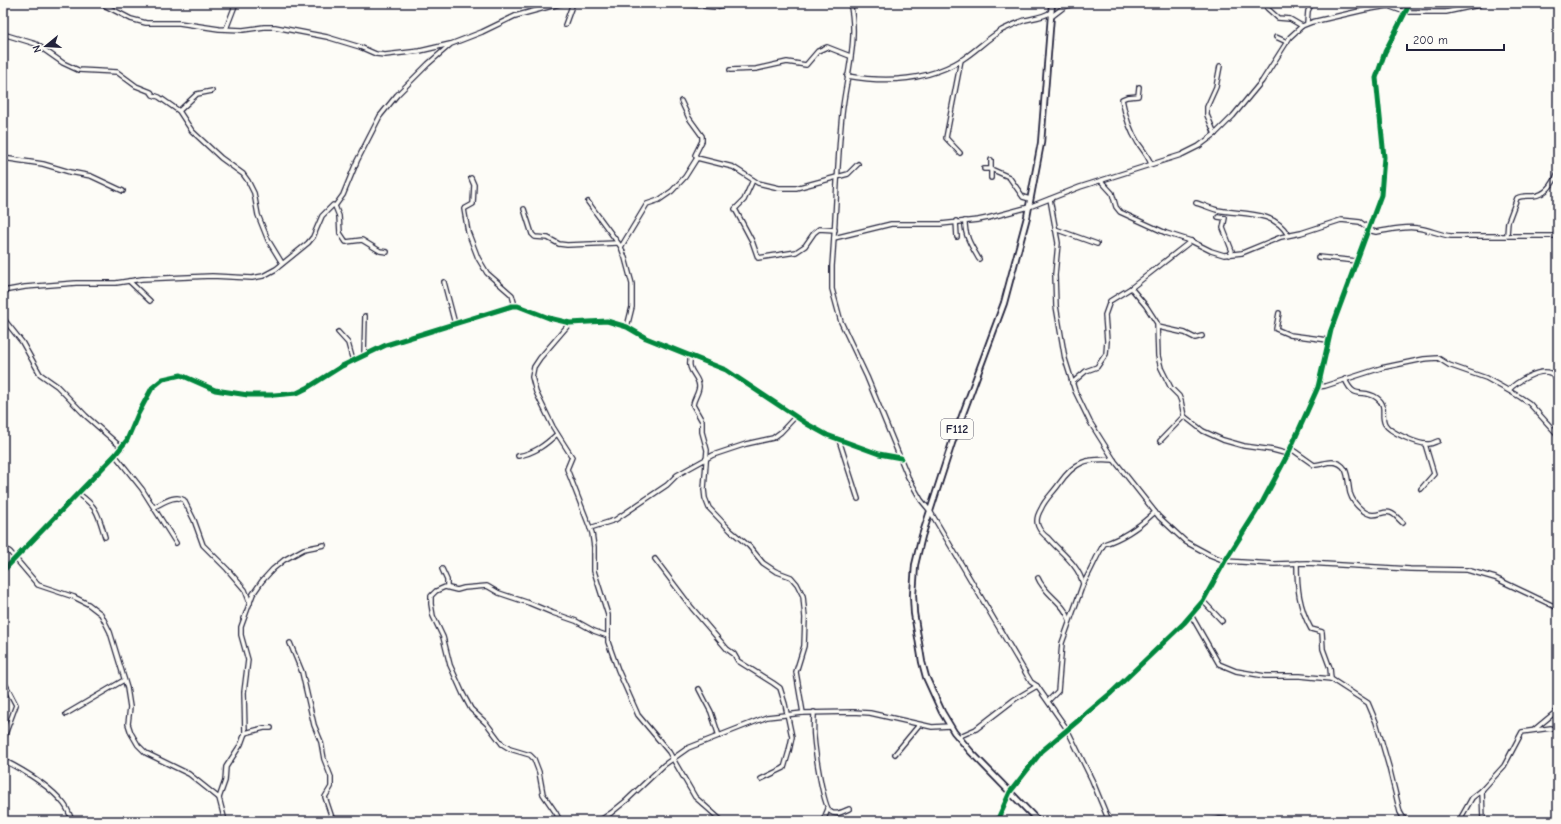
<svg xmlns="http://www.w3.org/2000/svg" width="1561" height="824" viewBox="0 0 1561 824" font-family="'Comic Neue',sans-serif">
	<rect width="100%" height="100%" fill="#fdfcf7"/>
	<filter id="ink" filterUnits="userSpaceOnUse"><feTurbulence type="fractalNoise" baseFrequency=".025" numOctaves="2"/><feDisplacementMap in="SourceGraphic" scale="8" xChannelSelector="R" yChannelSelector="G"/><feConvolveMatrix kernelMatrix="1 2 1 2 8 2 1 2 1" color-interpolation-filters="sRGB"/></filter>
	<g filter="url(#ink)">
		<g fill="none" stroke-linecap="round" stroke-linejoin="round">
			<!-- minor casing -->
			<g stroke="#22223b" stroke-width="6">
				<g id="minor">
					<path d="M100,3L131,19L146,23H179L219,29L243,30L264,27H275L327,37L360,47L376,54L385,55L420,51L450,44"/>
					<path d="M669,3L714,7L734,3"/>
					<path d="M850,3C859,39 846,77 842,114C837,164 836,215 832,266V289L841,322L867,377L908,477L921,500L930,511L1031,682L1037,686L1067,729L1092,780L1109,821"/>
					<path d="M1267,8L1278,18L1290,19L1302,26"/>
					<path d="M1051,17L1064,7L1077,3"/>
					<path d="M1307,23L1308,11L1312,3"/>
					<path d="M565,25L573,3"/>
					<path d="M226,29L236,3"/>
					<path d="M3,34L36,44L63,63L78,70L117,72L136,86L151,92L153,95L159,97L179,111L192,131L221,158L243,174L248,181L254,193L258,215L268,240L282,263"/>
					<path d="M1276,37L1287,42"/>
					<path d="M730,70L756,69L787,62L806,65L818,51L827,47L850,56"/>
					<path d="M847,76C887,83 928,81 963,59C977,50 988,38 1002,30C1010,26 1017,23 1025,20C1034,18 1044,17 1051,12"/>
					<path d="M1139,87L1138,96L1127,97L1122,99C1125,115 1129,129 1138,143C1143,150 1148,156 1151,164"/>
					<path d="M681,101L689,118L702,136V141L695,155L697,158"/>
					<path d="M179,111L197,94L212,91"/>
					<path d="M1215,134L1207,115V107L1216,87L1220,66"/>
					<path d="M960,153L946,138L961,60"/>
					<path d="M3,158L43,164L70,172L91,176L123,191"/>
					<path d="M984,169H991L1009,177L1023,197L1030,199"/>
					<path d="M471,178L474,185L473,204L464,209L468,232L478,258L487,273L512,295L515,306"/>
					<path d="M991,178V160"/>
					<path d="M753,180L744,200L735,209L752,241L758,258L796,252L805,246L814,233L819,229L835,230"/>
					<path d="M1101,181L1112,193L1116,207L1120,212L1166,233L1191,241L1211,251L1224,255L1242,253L1281,237L1301,233L1341,220L1360,222L1372,231L1376,232C1390,230 1404,226 1417,228C1429,229 1439,235 1451,236H1558"/>
					<path d="M1050,199L1058,243L1055,275L1056,306L1065,359L1075,391L1090,422L1114,460L1159,517L1186,542L1210,555L1225,561L1274,564L1307,563L1410,569L1467,570L1495,578L1558,608"/>
					<path d="M588,202L621,247L625,258L632,284V307L627,327"/>
					<path d="M1196,203C1203,205 1210,208 1217,210C1242,215 1274,210 1288,235"/>
					<path d="M335,206L339,216L340,233L346,242L362,240L380,251L387,252"/>
					<path d="M524,209L532,234L535,237L548,238L559,244L567,245L617,243"/>
					<path d="M1218,217L1225,218L1223,228L1232,251L1229,255"/>
					<path d="M956,221L957,237"/>
					<path d="M965,221C964,235 972,247 979,259"/>
					<path d="M1055,229L1097,244"/>
					<path d="M1507,235L1508,222L1517,198C1522,195 1527,196 1533,196C1546,195 1554,183 1558,172"/>
					<path d="M834,238L891,224H941L978,220L988,218L1029,207L1080,187L1181,155L1199,146L1215,134L1233,116L1262,81L1290,37L1302,26L1312,22L1364,10L1388,6L1405,12H1446L1479,5"/>
					<path d="M621,247L647,204L659,200L672,191L685,177L697,158L733,167L758,183L779,188H796L848,174L858,164"/>
					<path d="M1318,257L1357,261"/>
					<path d="M129,281L150,301"/>
					<path d="M444,282L455,324"/>
					<path d="M1131,288L1146,306L1157,323L1158,356L1161,368L1171,388L1179,396L1181,401L1184,416L1203,431L1223,440L1244,446L1273,450L1288,454"/>
					<path d="M3,291L25,287L76,283H116L142,279L212,276L252,278L263,276L276,269L308,243L313,237L322,216L333,205L335,206L343,195L357,161L380,116L397,95L428,64L451,44L482,32L515,16L563,3"/>
					<path d="M1279,313L1276,329L1290,335L1328,340"/>
					<path d="M3,318L22,342L40,374L57,386L86,416L122,448"/>
					<path d="M570,323L540,358L534,367L532,377L536,392L553,427L572,457L567,469L592,533L594,547V571L608,615V642L618,670L638,715L669,752L695,797L722,821"/>
					<path d="M1158,327L1185,333L1195,338L1202,336"/>
					<path d="M338,332L348,343L353,361"/>
					<path d="M364,356L365,316"/>
					<path d="M691,356C686,372 698,374 699,386C699,393 694,398 693,405L702,421V432L707,450L704,489L705,498L709,508L731,531L749,546L763,563L775,571L791,577L797,584L803,596L805,618L804,646L796,672L803,713"/>
					<path d="M1345,379C1354,401 1363,388 1377,398C1388,406 1380,415 1385,424C1389,432 1419,445 1429,444C1432,444 1435,442 1438,441"/>
					<path d="M1072,383L1086,371L1097,367L1106,354L1107,341L1105,315L1110,301L1131,288L1191,241"/>
					<path d="M1318,387L1325,386L1381,368L1424,359L1438,358L1449,365L1486,378L1520,397L1529,403L1558,435"/>
					<path d="M1509,390C1516,382 1539,368 1550,373C1553,374 1555,377 1558,379"/>
					<path d="M839,440L858,499"/>
					<path d="M1160,441L1184,416"/>
					<path d="M1290,448L1314,465C1320,465 1326,462 1332,462C1350,463 1347,480 1350,493C1352,500 1357,506 1362,510C1376,521 1382,509 1391,513C1396,515 1399,520 1403,523"/>
					<path d="M115,455L142,489L176,543"/>
					<path d="M518,456C535,453 545,445 557,434"/>
					<path d="M1421,489L1434,474L1425,444"/>
					<path d="M79,494C98,508 98,514 105,537"/>
					<path d="M154,507C163,503 175,494 184,500L194,520L203,545L227,569L245,590L250,603"/>
					<path d="M590,528L615,520L667,485L677,475L713,455L746,444L773,438L781,432L796,416"/>
					<path d="M3,547L10,552L38,585L74,597L88,604L101,614L110,632L127,688L130,707L128,724L131,733L138,745L146,753L189,774L219,798"/>
					<path d="M655,559L692,608L727,649L734,654L738,661L773,683L780,688L785,704L792,737L789,751L784,768L761,779"/>
					<path d="M1297,563C1297,588 1299,607 1311,629L1322,632L1323,649L1330,668L1331,679"/>
					<path d="M442,569L447,580V587"/>
					<path d="M3,571L115,455L127,440L138,414L152,388L163,379L181,375L215,390L248,395H274L297,393L307,388L342,366L386,345L512,306H518L549,318L570,323L607,321L627,327L646,338L726,370L807,424L827,435L879,454L901,458"/>
					<path d="M1038,578C1044,594 1066,604 1069,620"/>
					<path d="M1083,584C1091,571 1096,557 1104,544C1124,538 1140,526 1155,512"/>
					<path d="M1203,601L1222,621"/>
					<path d="M1191,615L1219,664L1236,671L1265,676H1300L1331,679L1368,703L1376,722L1389,767L1400,812L1405,821"/>
					<path d="M290,643L302,672L314,725L321,742L324,759L331,777V787L325,797L333,821"/>
					<path d="M3,680L16,705L3,740"/>
					<path d="M699,689L711,712L719,736"/>
					<path d="M1049,700L1058,691L1062,643L1083,584C1079,565 1060,552 1048,538C1044,535 1040,531 1038,526C1036,521 1038,514 1041,509C1045,499 1053,493 1059,484C1075,461 1086,458 1114,460"/>
					<path d="M814,712C814,720 813,729 814,737C815,749 823,808 831,812C836,816 844,811 849,809"/>
					<path d="M66,714L124,680"/>
					<path d="M1535,729L1558,710"/>
					<path d="M245,733L264,728H271"/>
					<path d="M958,737L976,729L1015,699L1037,686"/>
					<path d="M895,754L919,725"/>
					<path d="M3,760C25,771 49,785 64,804C68,809 70,815 72,821"/>
					<path d="M1482,790L1504,766L1522,732L1551,728L1558,731"/>
					<path d="M403,820L404,821"/>
					<path d="M225,821L219,798L225,781L226,767L241,744L245,733L244,692L248,660L241,635V627L253,594L262,581L273,569L284,560L304,549L324,545"/>
					<path d="M560,821L556,813L543,794L539,772L534,759L530,755L510,749L502,744L487,724L471,709L463,694L450,665L443,637L433,616L431,604V596L436,591L445,587L457,590L464,588L487,586L499,593L529,603L553,613L576,621L594,631L608,636"/>
					<path d="M599,821L611,813L627,800L664,765L688,748L767,717L803,713L853,712L870,713L932,727L950,726"/>
					<path d="M823,821L828,809"/>
					<path d="M997,821L1010,792L1042,751L1111,693L1184,623L1203,601L1225,561L1263,501L1288,454L1318,387L1331,330L1381,195L1384,157L1376,78L1385,52L1410,3"/>
					<path d="M1210,821L1220,819L1234,821"/>
					<path d="M1459,821L1472,798L1482,790L1483,821"/>
				</g>
			</g>
			<!-- major casing -->
			<g stroke="#22223b" stroke-width="8">
				<path id="major" d="M1038,821L971,752L954,732L942,712L926,677L922,662L914,613L913,595L915,565L922,536L952,443L1004,303L1027,217L1041,143L1052,3"/>
			</g>
			<!-- minor -->
			<use href="#minor" stroke="#fdfcf7" stroke-width="3.5"/>
			<!-- major -->
			<use href="#major" stroke="#fdfcf7" stroke-width="4.5"/>
			<!-- cycleway casing -->
			<g stroke="#fdfcf7" stroke-width="8">
				<g id="cycleway">
					<path d="M3,571L115,455L127,440L138,414L152,388L163,379L181,375L215,390L248,395H274L297,393L307,388L342,366L386,345L512,306H518L549,318L570,323L607,321L627,327L646,338L726,370L807,424L827,435L879,454L901,458"/>
					<path d="M997,821L1010,792L1042,751L1111,693L1184,623L1203,601L1225,561L1263,501L1288,454L1318,387L1331,330L1381,195L1384,157L1376,78L1385,52L1410,3"/>
				</g>
			</g>
			<!-- cycleway -->
			<use href="#cycleway" stroke="#00873e" stroke-width="5"/>
		</g>
	</g>
	<g text-anchor="middle" stroke-width="3" stroke-linejoin="round" paint-order="stroke">
		<!-- shield labels -->
		<rect fill="#fdfcf7" stroke="#646373" stroke-width="1" x="941" y="419" width="32" height="20" rx="3"/>
		<g font-size="12" font-weight="bold" fill="#22223b">
			<text x="957" y="433">F112</text>
		</g>
	</g>
	<!-- margin -->
	<rect width="1561" height="824" fill="none" stroke="#fdfcf7" stroke-width="16"/>
	<rect x="8" y="8" width="1545" height="808" fill="none" stroke="#22223b" stroke-width="1.5" filter="url(#ink)"/>
	<!-- north arrow -->
	<g transform="translate(46 46) rotate(252)" stroke="#fdfcf7" stroke-width="3" paint-order="stroke">
	<path d="M0-3L7 15L0 10L-7 15Z" fill="#22223b"/>
	<text y="-6" font-size="11" font-weight="bold" text-anchor="middle" fill="#22223b">N</text>
	</g>
	<!-- scale -->
	<path d="M1407 44v6h97v-6" fill="none" stroke="#22223b" stroke-width="2"/>
	<text x="1413" y="44" font-size="12" fill="#22223b" stroke="#fdfcf7" stroke-width="3" paint-order="stroke">200 m</text>
</svg>
